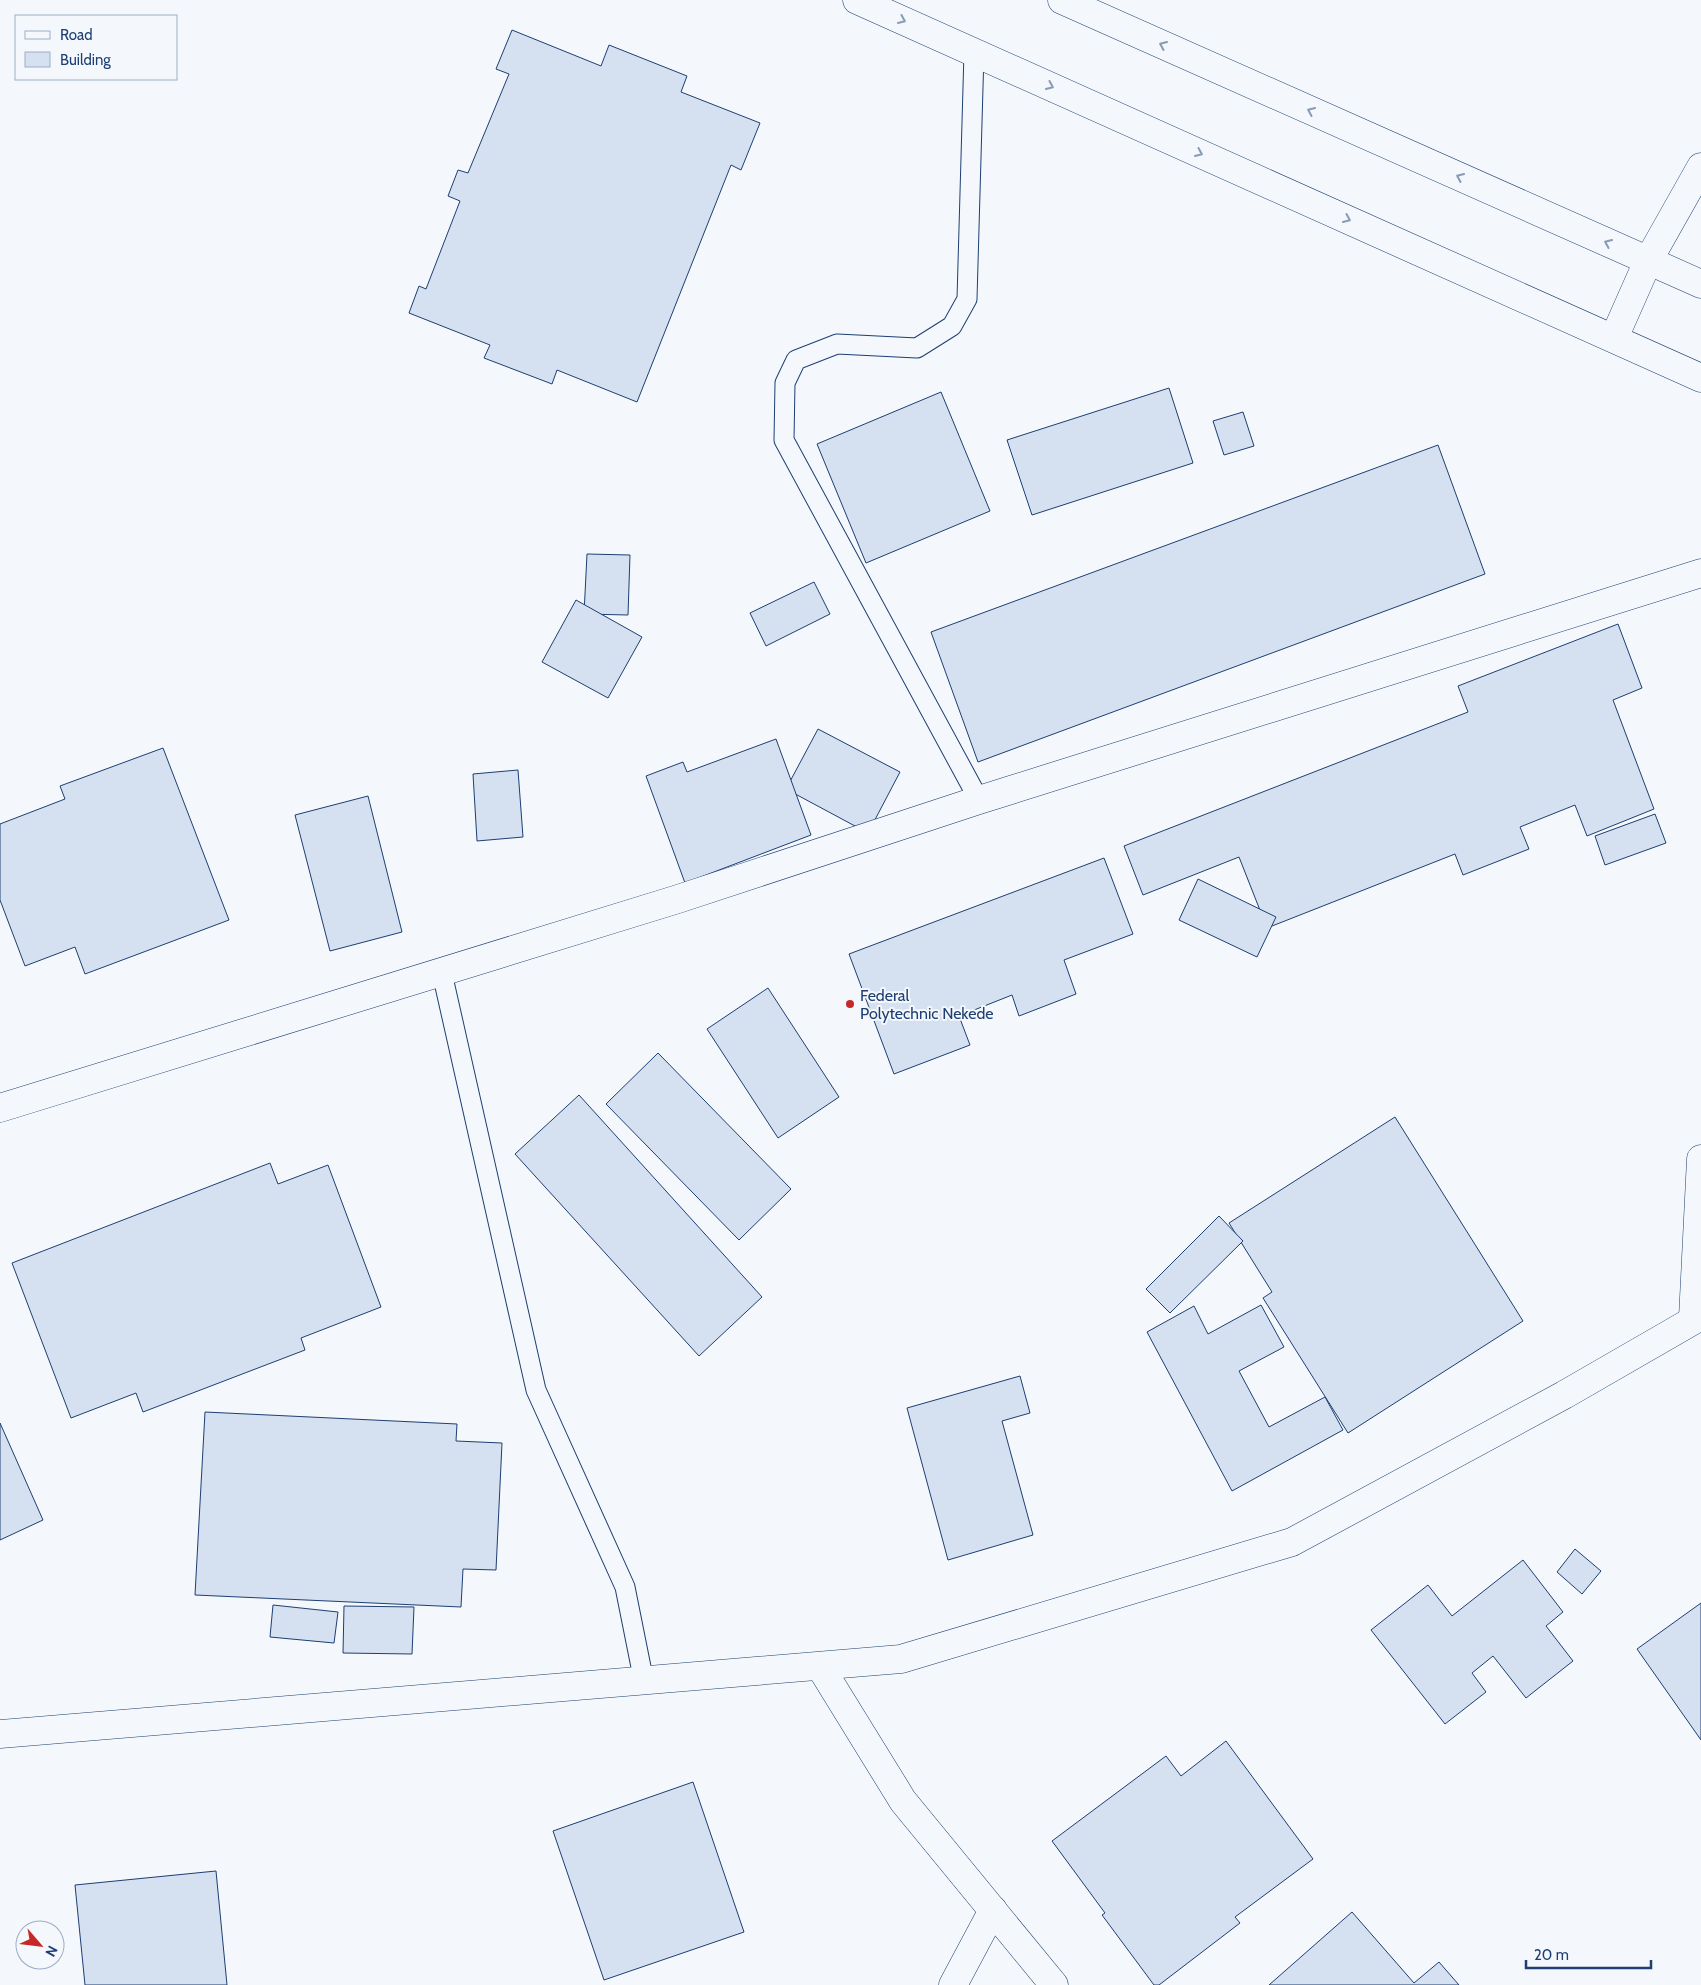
<svg xmlns="http://www.w3.org/2000/svg" width="1701" height="1985" viewBox="0 0 1701 1985" font-family="Cabin,sans-serif">
	<rect width="100%" height="100%" fill="#f4f7fb"/>
	<!-- building -->
	<g fill="#d5e0f0" stroke="#1d3f73">
		<path d="M512,30L601,66L609,45L687,76L681,92L760,123L741,170L731,165L637,402L557,370L552,384L484,358L490,345L409,313L419,286L426,289L460,201L448,196L458,170L468,173L509,74L496,69Z"/>
		<path d="M1169,388L1193,463L1032,515L1007,440Z"/>
		<path d="M941,392L990,511L866,563L817,444Z"/>
		<path d="M1243,412L1254,446L1224,455L1213,421Z"/>
		<path d="M1438,445L1485,574L978,762L931,632Z"/>
		<path d="M587,554L630,555L628,615L584,614Z"/>
		<path d="M814,582L830,614L766,646L750,613Z"/>
		<path d="M576,600L642,637L608,698L542,662Z"/>
		<path d="M1618,624L1642,688L1613,700L1654,809L1587,836L1575,805L1520,827L1529,849L1463,875L1455,854L1267,928L1239,857L1143,895L1124,846L1468,712L1458,686Z"/>
		<path d="M818,729L900,772L868,833L786,789Z"/>
		<path d="M776,739L811,835L685,883L646,776L683,762L687,772Z"/>
		<path d="M163,748L229,920L85,974L75,947L25,966L0,900V824L65,799L60,786Z"/>
		<path d="M518,770L523,837L477,841L473,774Z"/>
		<path d="M368,796L402,932L330,951L295,815Z"/>
		<path d="M1655,814L1666,843L1605,865L1595,836Z"/>
		<path d="M1104,858L1133,934L1064,960L1076,994L1019,1016L1012,995L959,1016L970,1045L894,1074L849,954Z"/>
		<path d="M1198,879L1276,917L1257,957L1179,920Z"/>
		<path d="M768,988L839,1097L778,1138L707,1029Z"/>
		<path d="M658,1053L791,1189L739,1240L606,1104Z"/>
		<path d="M579,1095L762,1297L699,1356L515,1154Z"/>
		<path d="M1395,1117L1523,1321L1348,1433L1263,1298L1272,1292L1229,1223Z"/>
		<path d="M270,1163L278,1184L328,1165L381,1307L301,1338L305,1350L143,1412L136,1393L71,1418L12,1263Z"/>
		<path d="M1219,1216L1243,1241L1170,1313L1146,1289Z"/>
		<path d="M1261,1305L1284,1347L1239,1371L1269,1427L1325,1397L1343,1430L1232,1491L1147,1332L1194,1306L1208,1334Z"/>
		<path d="M1020,1376L1030,1413L1002,1421L1033,1535L948,1560L907,1408Z"/>
		<path d="M205,1412L457,1424L456,1441L502,1443L496,1570L463,1569L461,1607L195,1595Z"/>
		<path d="M0,1423L43,1520L0,1540Z"/>
		<path d="M1575,1549L1601,1571L1582,1594L1557,1572Z"/>
		<path d="M1523,1560L1563,1612L1546,1626L1573,1661L1526,1698L1493,1656L1472,1673L1486,1692L1445,1724L1371,1630L1428,1585L1452,1616Z"/>
		<path d="M1701,1603V1740L1637,1649Z"/>
		<path d="M273,1605L338,1612L334,1643L270,1637Z"/>
		<path d="M344,1606L414,1607L412,1654L343,1653Z"/>
		<path d="M1226,1741L1313,1859L1235,1917L1240,1923L1159,1985H1154L1102,1915L1105,1913L1052,1841L1166,1756L1181,1776Z"/>
		<path d="M693,1782L744,1932L604,1980L553,1831Z"/>
		<path d="M216,1871L227,1985H85L75,1885Z"/>
		<path d="M1352,1912L1414,1983L1439,1962L1459,1985H1269Z"/>
	</g>
	<g fill="none" stroke-linecap="round" stroke-linejoin="round">
		<!-- service casing -->
		<g stroke="#1d3f73" stroke-width="21">
			<g id="service">
				<path d="M974,52L967,299L952,326L917,348L837,344L796,360L785,383L784,440L979,800"/>
				<path d="M442,973L536,1390L625,1587L644,1682"/>
			</g>
		</g>
		<!-- minor casing -->
		<g stroke="#1d3f73" stroke-width="29">
			<g id="minor">
				<path d="M857,0L1701,378"/>
				<path d="M1062,0L1701,284"/>
				<path d="M1614,338L1648,261L1701,167"/>
				<path d="M0,1108L678,899L979,800L1701,573"/>
				<path d="M1693,1318L1701,1159"/>
				<path d="M821,1668L903,1801L1054,1985"/>
				<path d="M0,1734L901,1659L1292,1542L1564,1395L1701,1316"/>
				<path d="M953,1985L993,1910"/>
			</g>
		</g>
		<!-- service -->
		<use href="#service" stroke="#f4f7fb" stroke-width="19"/>
		<!-- minor -->
		<use href="#minor" stroke="#f4f7fb" stroke-width="28"/>
	</g>
	<!-- one-way arrows -->
	<defs><path id="oneway-chevron" d="M-2-3.5L2.5 0L-2 3.5" fill="none" stroke-width="1.6" stroke-linecap="round" stroke-linejoin="round" transform="scale(1.25)"/></defs>
	<g stroke="#889bb7">
		<use href="#oneway-chevron" transform="translate(902 20) rotate(24)"/>
		<use href="#oneway-chevron" transform="translate(1163 45) rotate(-156)"/>
		<use href="#oneway-chevron" transform="translate(1050 86) rotate(24)"/>
		<use href="#oneway-chevron" transform="translate(1311 111) rotate(-156)"/>
		<use href="#oneway-chevron" transform="translate(1199 153) rotate(24)"/>
		<use href="#oneway-chevron" transform="translate(1460 177) rotate(-156)"/>
		<use href="#oneway-chevron" transform="translate(1347 219) rotate(24)"/>
		<use href="#oneway-chevron" transform="translate(1608 243) rotate(-156)"/>
	</g>
	<!-- markers -->
	<circle fill="#c62828" stroke="#f4f7fb" stroke-width="2" cx="850" cy="1004" r="5"/>
	<g text-anchor="middle" stroke-width="4" stroke-linejoin="round" paint-order="stroke">
		<!-- poi labels -->
		<g font-size="16" fill="#1d3f73" stroke="#f4f7fb" text-anchor="start">
			<text x="860" y="1001">Federal<tspan x="860" dy="18">Polytechnic Nekede</tspan></text>
		</g>
	</g>
	<!-- legend -->
	<rect x="15" y="15" width="162" height="65" fill="#f4f7fb" stroke="#9eadc5"/>
	<rect x="25" y="31" width="25" height="8" fill="#f4f7fb" stroke="#9eadc5"/>
	<text x="60" y="40" font-size="15" fill="#1d3f73">Road</text>
	<rect x="25" y="52" width="25" height="15" fill="#d5e0f0" stroke="#9eadc5"/>
	<text x="60" y="65" font-size="15" fill="#1d3f73">Building</text>
	<!-- north arrow -->
	<g transform="translate(40 1945) rotate(118)"><circle r="24" fill="#f4f7fb" stroke="#9eadc5"/>
	<path d="M0-4L9 19L0 12L-9 19Z" fill="#c62828"/>
	<text y="-8" font-size="14" font-weight="bold" text-anchor="middle" fill="#1d3f73">N</text>
	</g>
	<!-- scale -->
	<path d="M1526 1960v8h125v-8" fill="none" stroke="#1d3f73" stroke-width="2.5"/>
	<text x="1534" y="1960" font-size="15" fill="#1d3f73" stroke="#f4f7fb" stroke-width="4" paint-order="stroke">20 m</text>
</svg>
